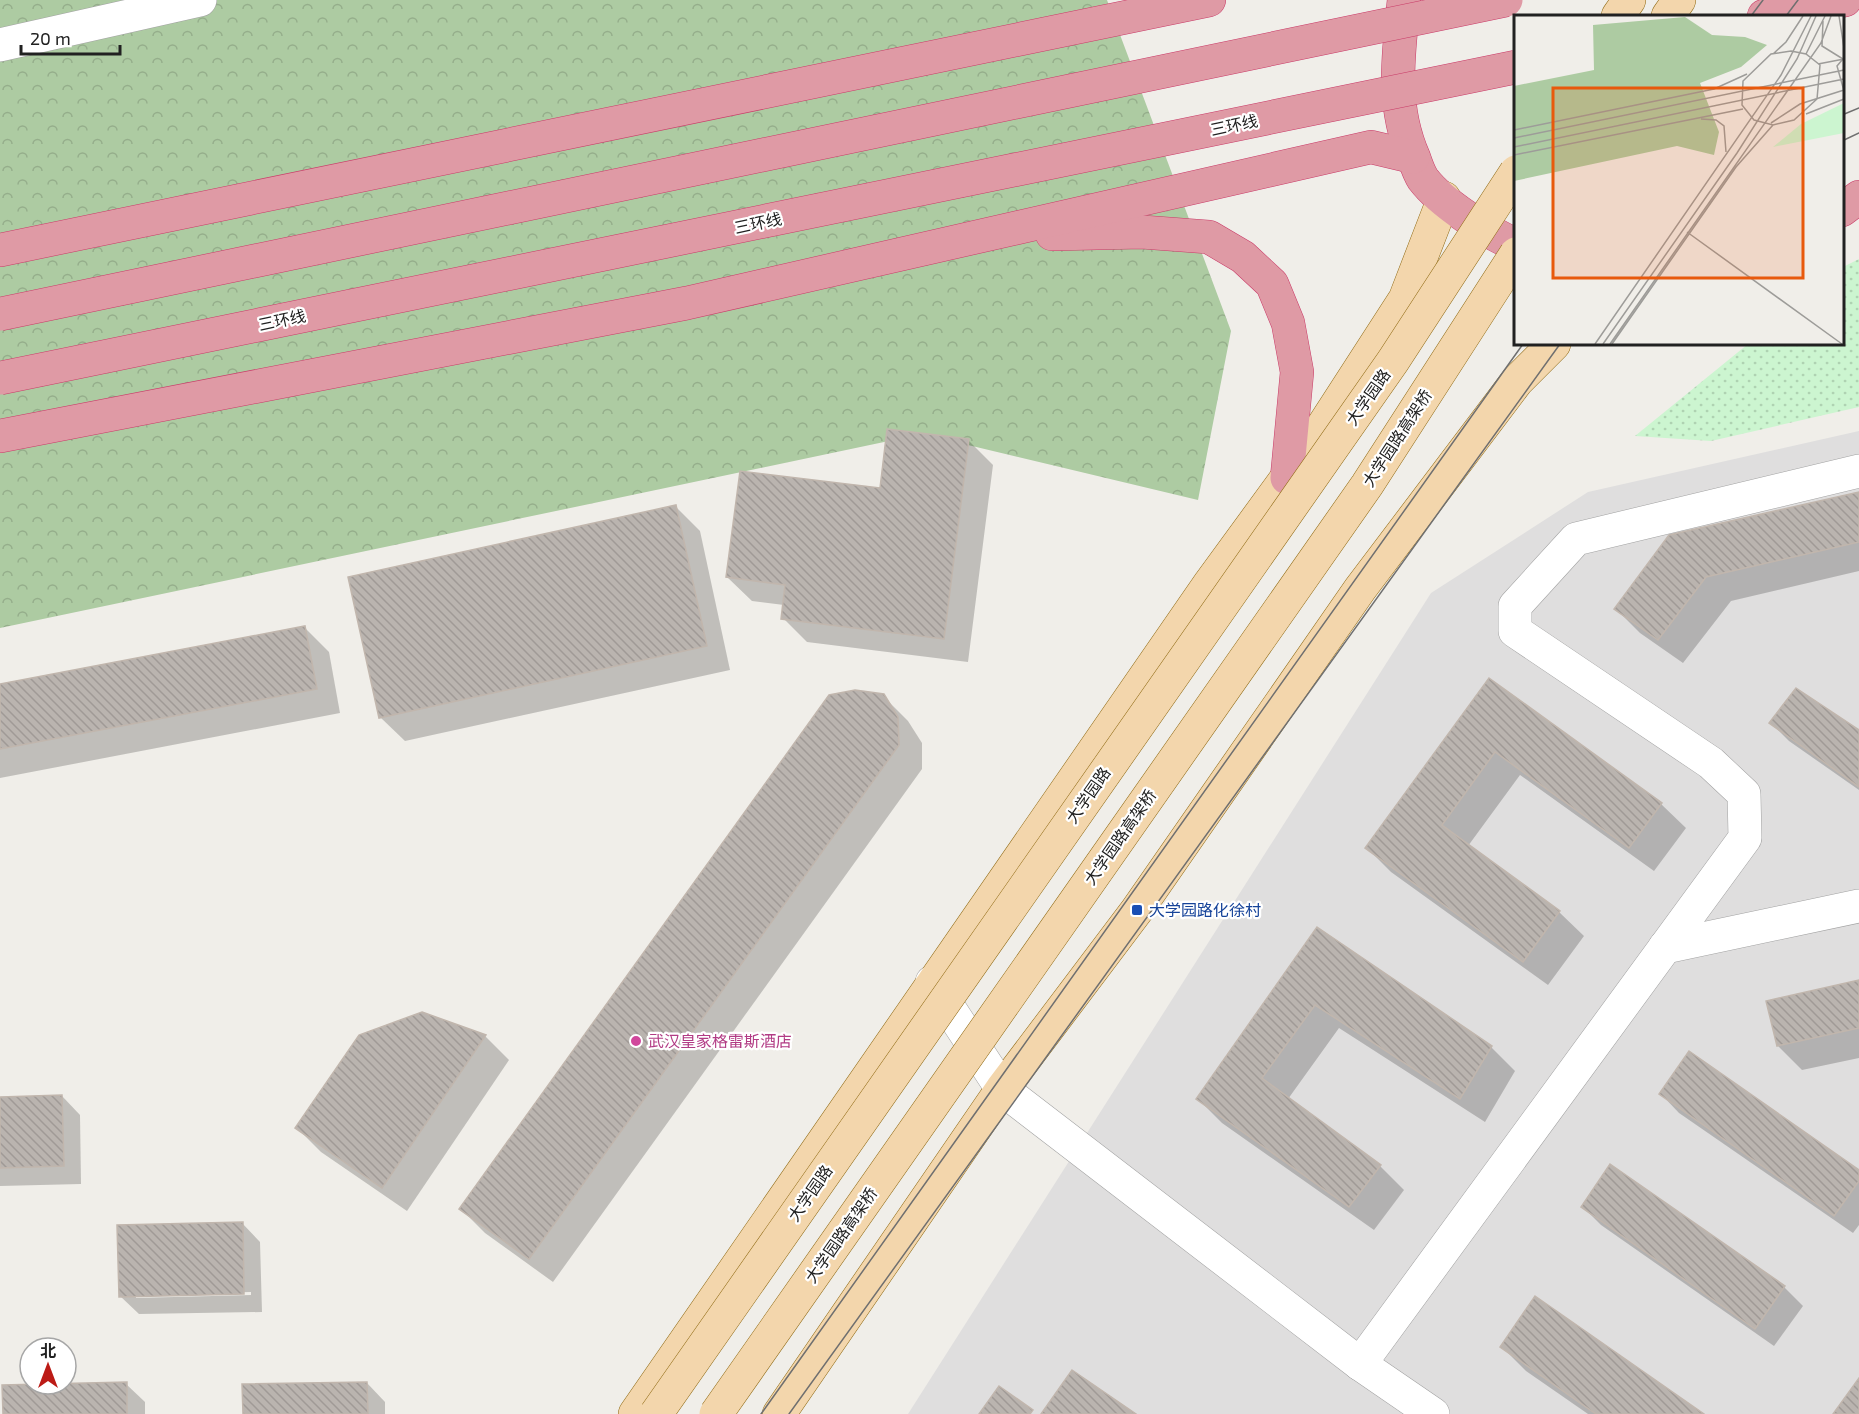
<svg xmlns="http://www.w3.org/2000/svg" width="1859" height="1414" viewBox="0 0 1859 1414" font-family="'Exo 2','Noto Sans SC',sans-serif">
	<defs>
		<pattern id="forest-crowns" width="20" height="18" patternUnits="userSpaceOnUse" patternTransform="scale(1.5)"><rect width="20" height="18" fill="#adcba2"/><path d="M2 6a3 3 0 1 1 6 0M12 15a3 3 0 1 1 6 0" fill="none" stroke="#95ae8b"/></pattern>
		<pattern id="park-dots" width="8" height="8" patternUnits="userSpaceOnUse" patternTransform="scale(1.5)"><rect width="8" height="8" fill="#ccf5d0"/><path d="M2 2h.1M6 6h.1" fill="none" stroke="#afd2b2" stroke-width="1.8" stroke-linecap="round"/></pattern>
		<pattern id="building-back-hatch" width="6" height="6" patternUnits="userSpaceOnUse" patternTransform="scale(1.5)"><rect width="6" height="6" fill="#bab4af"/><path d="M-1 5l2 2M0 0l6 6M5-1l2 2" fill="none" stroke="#a09a96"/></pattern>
	</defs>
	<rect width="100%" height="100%" fill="#f0eee9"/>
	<!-- residential -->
	<path fill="#dfdede" d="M1859,431V1414H908L1431,593L1588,492Z"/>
	<!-- forest -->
	<path fill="url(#forest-crowns)" d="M0,0H1107L1231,331L1198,500L922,434L0,628Z"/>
	<!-- park -->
	<path fill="url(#park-dots)" d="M1859,259V407L1711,441L1635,436L1748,344H1842L1843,267Z"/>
	<!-- shadow -->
	<g fill="#0003" fill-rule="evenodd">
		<path d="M969,441L993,465L968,662L807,642L783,618L784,605L752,601L727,577Z"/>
		<path d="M1859,494V571L1731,601L1683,663L1640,633L1616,609Z"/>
		<path d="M675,506L700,531L730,670L405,741L380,717Z"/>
		<path d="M304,627L329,652L340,713L0,778V686Z"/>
		<path d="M1489,680L1661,804L1686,828L1654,871L1520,775L1468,846L1559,912L1584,936L1548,985L1391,872L1367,848Z"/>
		<path d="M883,696L908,721L922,743V769L553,1282L485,1233L461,1209Z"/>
		<path d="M1771,723L1859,731V790L1789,741Z"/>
		<path d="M1317,929L1491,1047L1515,1071L1485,1122L1339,1028L1288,1099L1380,1166L1404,1190L1374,1230L1222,1123L1198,1099Z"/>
		<path d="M1859,982V1058L1802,1070L1778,1046Z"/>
		<path d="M422,1014L485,1036L509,1060L407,1211L321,1152L297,1128Z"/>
		<path d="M1661,1094L1859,1171V1225L1853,1233L1679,1113Z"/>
		<path d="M62,1096L80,1115L81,1184L0,1186V1098Z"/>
		<path d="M1611,1166L1784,1287L1803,1306L1774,1346L1601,1225L1583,1207Z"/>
		<path d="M242,1223L260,1242L262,1312L139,1314L120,1296ZM251,1292V1295L136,1298V1295Z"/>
		<path d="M1502,1347L1702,1414H1588L1526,1371Z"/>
		<path d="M367,1383L385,1402V1414H244Z"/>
		<path d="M126,1384L145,1402V1414H4Z"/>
	</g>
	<!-- building -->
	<g fill="url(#building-back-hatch)" stroke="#c1b6ad" stroke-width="1.5">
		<path d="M887,429L969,439L944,639L781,619L785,585L726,577L740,471L880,488Z"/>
		<path d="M1859,492V542L1706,577L1658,640L1614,609L1669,535Z"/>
		<path d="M676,505L707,646L379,718L348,577Z"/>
		<path d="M305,626L317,689L0,749V684Z"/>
		<path d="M1489,678L1662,803L1629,848L1495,752L1442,825L1560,911L1523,962L1365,848Z"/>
		<path d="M1796,688L1859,730V787L1769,723Z"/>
		<path d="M855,690L884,694L898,717L899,745L529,1259L459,1209L829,695Z"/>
		<path d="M1317,927L1492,1046L1460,1099L1315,1005L1262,1078L1381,1165L1349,1207L1196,1099Z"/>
		<path d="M1859,980V1028L1777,1046L1766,1001Z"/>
		<path d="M422,1012L486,1035L382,1188L295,1128L359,1035Z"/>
		<path d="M1689,1051L1859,1170V1181L1834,1216L1659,1094Z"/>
		<path d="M62,1095L64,1166L0,1168V1097Z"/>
		<path d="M1610,1164L1785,1286L1755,1329L1581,1207Z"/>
		<path d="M243,1222L244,1294L119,1297L117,1225Z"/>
		<path d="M1535,1296L1704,1414H1596L1500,1347Z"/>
		<path d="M1072,1370L1136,1414H1041Z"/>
		<path d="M1859,1378V1414H1833Z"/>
		<path d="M127,1382V1414H3L2,1385Z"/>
		<path d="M367,1382L368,1414H243L242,1384Z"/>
		<path d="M999,1386L1033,1410L1030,1414H979Z"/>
	</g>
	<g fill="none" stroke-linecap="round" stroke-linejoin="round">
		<!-- minor casing -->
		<g stroke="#a2a2a2" stroke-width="34">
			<g id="minor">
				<path d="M0,45L200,0"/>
				<path d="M1665,947L1859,906"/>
				<path d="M932,982L1002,1089L1360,1364L1433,1414"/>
				<path d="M1360,1364L1745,838L1744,794L1711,763L1515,631V606L1576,539L1859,471"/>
			</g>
		</g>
		<!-- major casing -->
		<g stroke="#8e6811" stroke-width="34">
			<g id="major">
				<path d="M1618,16L1629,0"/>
				<path d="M1668,16L1679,0"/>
				<path d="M635,1414L1210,583L1310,446L1405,299L1444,198"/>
				<path d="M779,1414L1002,1089L1137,910L1360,589L1517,381L1554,344"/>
			</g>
		</g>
		<!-- highway casing -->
		<g stroke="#c93b68" stroke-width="34">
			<g id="highway">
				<path d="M1404,0C1398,55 1391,106 1414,158C1416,164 1419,173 1423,179C1442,204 1487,232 1516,245"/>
				<path d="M1764,16L1845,0"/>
				<path d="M1842,210L1859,197"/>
				<path d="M1052,234L1142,232L1209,237L1243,257L1272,284L1288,323L1297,372L1287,478"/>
				<path d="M0,250L1209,0"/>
				<path d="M0,436L687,303L1371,147L1413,157"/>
			</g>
		</g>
		<!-- minor -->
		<use href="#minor" stroke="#fff" stroke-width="33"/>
		<!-- major -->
		<use href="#major" stroke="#f3d6ac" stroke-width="33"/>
		<!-- highway -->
		<use href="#highway" stroke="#df9aa5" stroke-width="33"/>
		<!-- tram -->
		<g stroke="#6f6f6f" stroke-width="1.5">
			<path d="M1751,16L1763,0"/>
			<path d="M1786,16L1798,0"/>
			<path d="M1842,115L1859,108"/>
			<path d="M1842,141L1859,133"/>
			<path d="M761,1414L1523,344"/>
			<path d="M789,1414L1560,344"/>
		</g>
		<!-- major-bridge casing -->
		<g stroke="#8e6811" stroke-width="34" stroke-linecap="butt">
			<g id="major-bridge">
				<path d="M656,1414L1393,361L1516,172"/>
				<path d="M716,1414L1367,485L1516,254"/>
			</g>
		</g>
		<!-- highway-bridge casing -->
		<g stroke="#c93b68" stroke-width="34" stroke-linecap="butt">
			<g id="highway-bridge">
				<path d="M0,314L1506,0"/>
				<path d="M0,378L1516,67"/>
			</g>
		</g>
		<!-- major-bridge -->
		<use href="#major-bridge" stroke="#f3d6ac" stroke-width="33"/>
		<!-- highway-bridge -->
		<use href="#highway-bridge" stroke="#df9aa5" stroke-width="33"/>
	</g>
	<!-- markers -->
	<rect fill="#1a4fb4" stroke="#fff" stroke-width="2" x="1131" y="904" width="12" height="12" rx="3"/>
	<circle fill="#d1479c" stroke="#fff" stroke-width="2" cx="636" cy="1041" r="6"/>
	<g text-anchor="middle" stroke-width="4.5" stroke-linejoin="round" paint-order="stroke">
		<!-- street labels -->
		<g font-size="16" fill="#212121" stroke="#fff">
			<text transform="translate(1234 125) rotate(-12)" y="6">三环线</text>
			<text transform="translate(758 223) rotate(-12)" y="6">三环线</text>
			<text transform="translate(282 320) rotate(-12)" y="6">三环线</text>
			<text transform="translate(1368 397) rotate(-55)" y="6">大学园路</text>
			<text transform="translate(1397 438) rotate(-57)" y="6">大学园路高架桥</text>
			<text transform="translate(1088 795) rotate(-55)" y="6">大学园路</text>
			<text transform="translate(1120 837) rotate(-55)" y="6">大学园路高架桥</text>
			<text transform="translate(810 1193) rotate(-55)" y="6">大学园路</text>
			<text transform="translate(841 1235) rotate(-55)" y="6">大学园路高架桥</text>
		</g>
		<!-- transit labels -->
		<g font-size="16" fill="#164399" stroke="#fff" text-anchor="start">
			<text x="1149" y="916">大学园路化徐村</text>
		</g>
		<!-- hotel labels -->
		<g font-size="16" fill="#b23c85" stroke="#fff" text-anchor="start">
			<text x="648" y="1047">武汉皇家格雷斯酒店</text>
		</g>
	</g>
	<!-- overview -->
	<g transform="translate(1514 15)">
		<rect width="330" height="330" fill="#f0eee9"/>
		<path d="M171,2L198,20L231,22L253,30L227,52L186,68L205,117L200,140L163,131L0,166V71L80,55L79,10Z" fill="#adcba2"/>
		<path d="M330,88V118L259,132L287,109Z" fill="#ccf5d0"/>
		<path fill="none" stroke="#9d9c99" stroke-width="1.5" d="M325,1L330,33M309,6L308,31L329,44L323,51L330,76M277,36L292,39L306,50L303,84L280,105L259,110L240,105L228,90L229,66L257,39ZM259,39L272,27L289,1M292,39L311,1M304,49L330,44M292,99L330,84M187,104L202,105L210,111L212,137M257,108L286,89L330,75M0,115L200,74L233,59M0,123L330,55M0,132L330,64M0,140L229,94M173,217L328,329M81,329L267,60L297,1M89,329L223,138L283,44L302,1M96,329L307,28L317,1M98,329L222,152L259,110"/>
		<path fill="#e8590c" fill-opacity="0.15" stroke="#e8590c" stroke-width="3" d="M39,73H289V263H39Z"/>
		<rect width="330" height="330" fill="none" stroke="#212121" stroke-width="3"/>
	</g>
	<!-- north arrow -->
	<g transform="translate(48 1366)"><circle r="28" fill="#ffffff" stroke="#a6a6a6" stroke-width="1.5"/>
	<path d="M0-4.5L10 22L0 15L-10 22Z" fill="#bc1b16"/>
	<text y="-9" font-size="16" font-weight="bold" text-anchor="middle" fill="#212121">北</text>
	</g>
	<!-- scale -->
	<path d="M21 45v9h99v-9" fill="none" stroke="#212121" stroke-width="3"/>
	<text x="30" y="45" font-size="18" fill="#212121" stroke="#ffffff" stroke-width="4.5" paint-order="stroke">20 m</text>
</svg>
